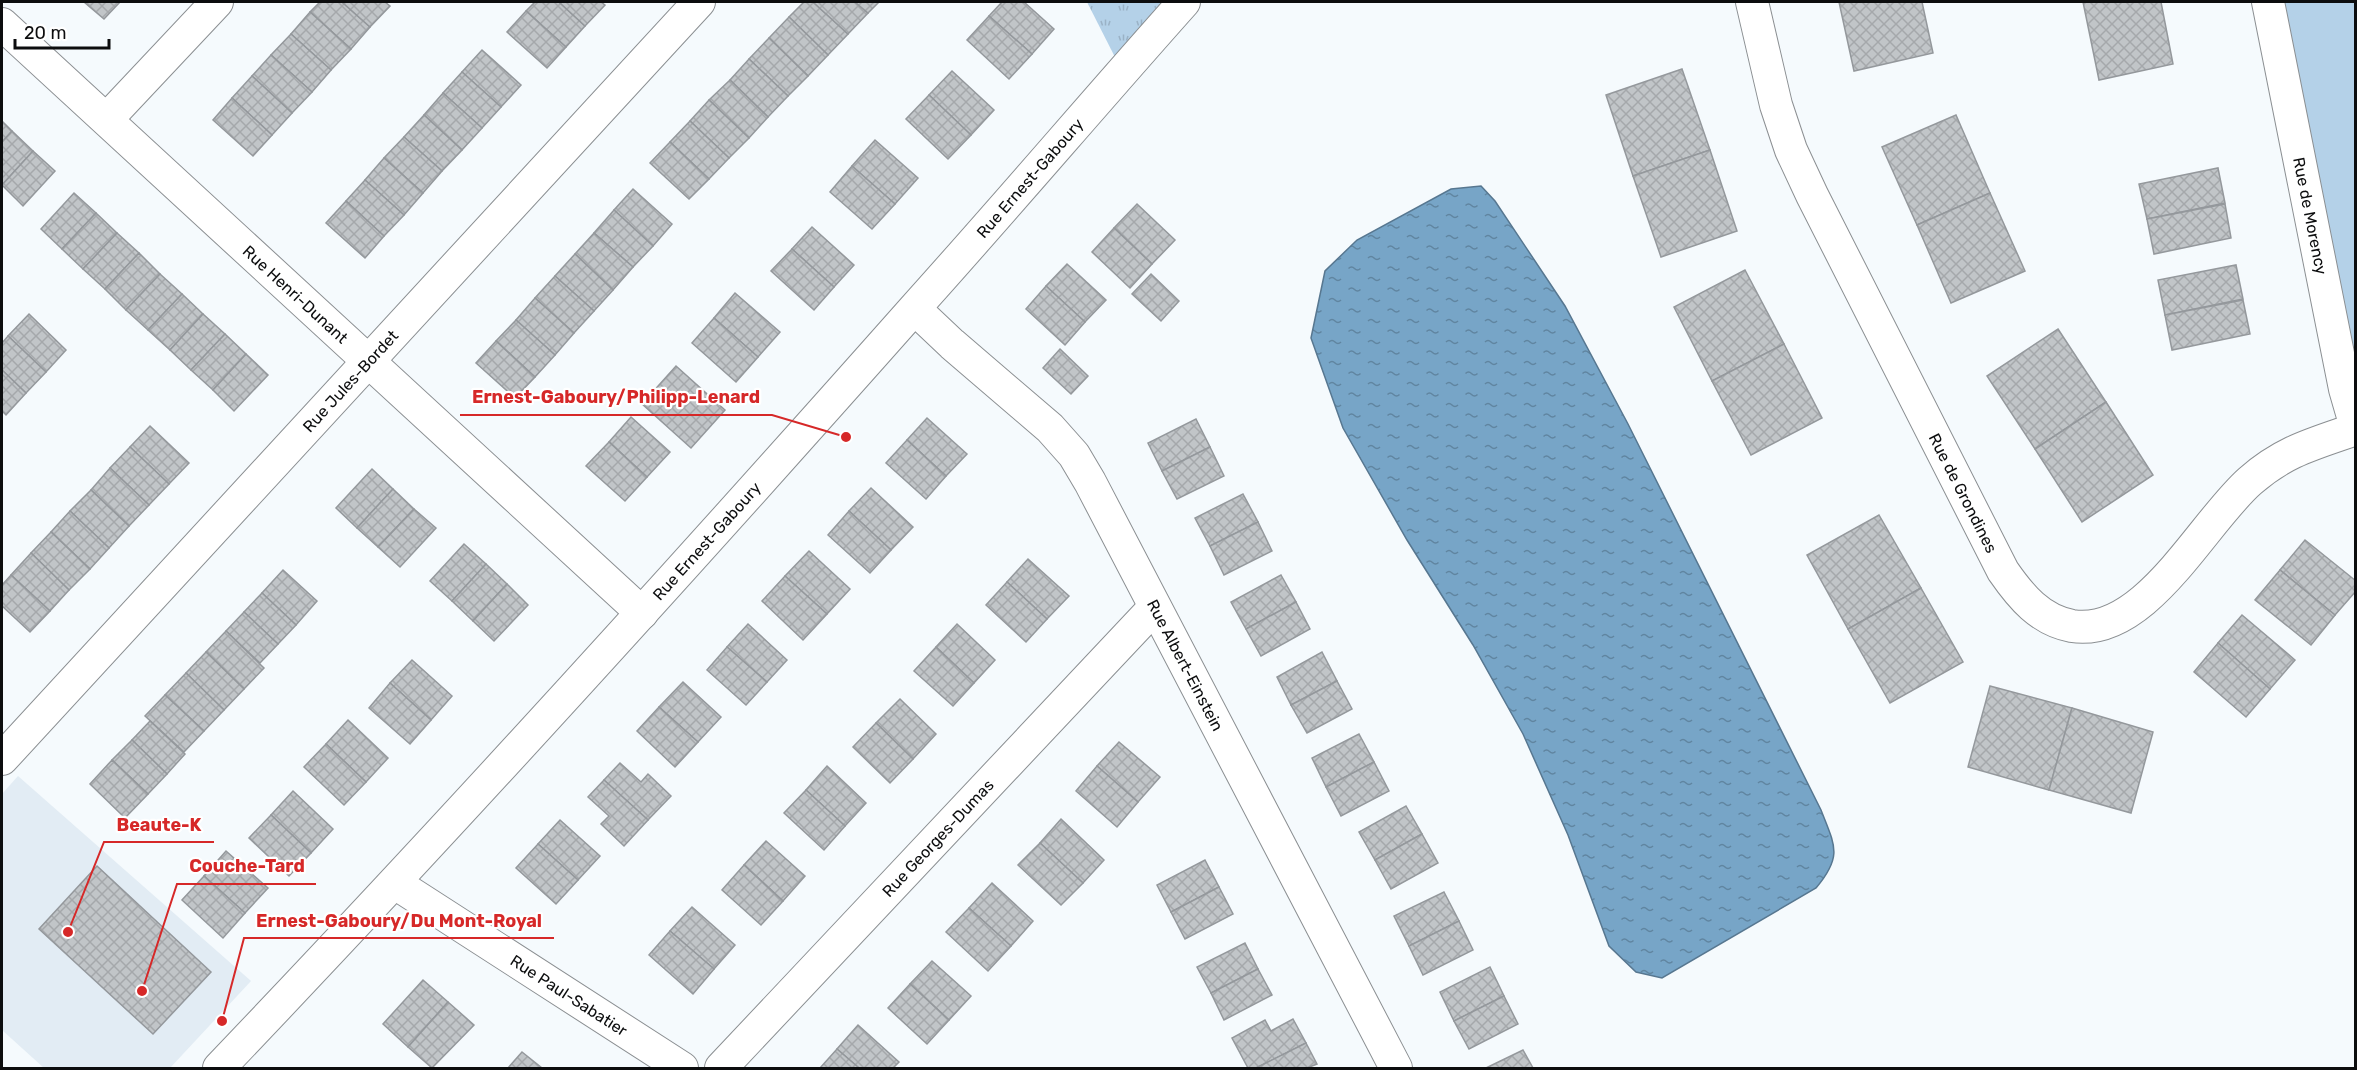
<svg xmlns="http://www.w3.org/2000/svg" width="2357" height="1070" viewBox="0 0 2357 1070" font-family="Rubik,sans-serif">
	<defs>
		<pattern id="grass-tufts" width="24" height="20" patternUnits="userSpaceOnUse" patternTransform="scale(1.5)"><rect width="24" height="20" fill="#b4d1e8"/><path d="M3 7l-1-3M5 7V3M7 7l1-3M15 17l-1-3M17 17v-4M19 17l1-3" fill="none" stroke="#9ab2c6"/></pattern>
		<pattern id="water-ripples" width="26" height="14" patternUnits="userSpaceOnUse" patternTransform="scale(1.5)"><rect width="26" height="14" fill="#77a5c7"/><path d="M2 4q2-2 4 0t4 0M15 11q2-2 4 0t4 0" fill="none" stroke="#6085a0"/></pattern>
		<pattern id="building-cross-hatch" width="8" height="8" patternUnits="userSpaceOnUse" patternTransform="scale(1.5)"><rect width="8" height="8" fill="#c1c5c8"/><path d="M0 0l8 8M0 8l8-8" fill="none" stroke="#a5a8ab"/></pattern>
	</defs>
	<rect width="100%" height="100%" fill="#f5fafd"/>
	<!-- built -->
	<path fill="#e2ecf4" d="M18,776L251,981L170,1068H44L2,1030V794Z"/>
	<!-- grass -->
	<path fill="url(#grass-tufts)" d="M1087,2H1184L1122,71Z"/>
	<!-- park -->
	<path fill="#b4d1e8" d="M2268,2H2355V427Z"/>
	<!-- water -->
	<path fill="url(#water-ripples)" stroke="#577790" stroke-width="1.5" d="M1481,186L1495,201L1565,306L1628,424L1821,810C1835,846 1843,856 1816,888L1662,978L1636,972L1609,946L1568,835L1523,734L1473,645L1407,540L1343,428L1311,338L1325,271L1357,240L1451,189Z"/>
	<!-- building -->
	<g fill="url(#building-cross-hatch)" stroke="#94989c" stroke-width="1.5">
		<path d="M84,2H120L104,19Z"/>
		<path d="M320,2H342L370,27L351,49L310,12Z"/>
		<path d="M342,2H385L390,6L370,27Z"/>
		<path d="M535,2H559L585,26L566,47L526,11Z"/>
		<path d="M559,2H601L605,5L585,26Z"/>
		<path d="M804,2H813L848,34L828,55L789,17Z"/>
		<path d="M813,2H855L868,13L848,34Z"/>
		<path d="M855,2H879L868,13Z"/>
		<path d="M1002,2H1024L1054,29L1032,54L989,16Z"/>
		<path d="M1839,2H1922L1933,53L1854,71Z"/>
		<path d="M2083,2H2161L2173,64L2099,80Z"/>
		<path d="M526,11L566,47L547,68L507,32Z"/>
		<path d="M310,12L351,49L331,70L291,34Z"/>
		<path d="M989,16L1032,54L1009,79L967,40Z"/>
		<path d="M789,17L828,55L808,76L769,38Z"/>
		<path d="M291,34L331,70L312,92L271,55Z"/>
		<path d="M769,38L808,76L788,96L749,59Z"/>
		<path d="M482,50L521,85L501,107L462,72Z"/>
		<path d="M271,55L312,92L292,113L252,76Z"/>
		<path d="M749,59L788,96L768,117L730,80Z"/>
		<path d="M1682,69L1710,150L1633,176L1606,95Z"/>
		<path d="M952,71L994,110L971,135L929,95Z"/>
		<path d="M462,72L501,107L482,128L443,93Z"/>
		<path d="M252,76L292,113L272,135L232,98Z"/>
		<path d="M730,80L768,117L749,138L709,100Z"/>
		<path d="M443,93L482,128L462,150L424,115Z"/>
		<path d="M929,95L971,135L948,159L906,119Z"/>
		<path d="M232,98L272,135L253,156L213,120Z"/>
		<path d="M709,100L749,138L729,158L690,121Z"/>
		<path d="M424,115L462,150L442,171L404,137Z"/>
		<path d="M1956,115L1990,193L1917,225L1882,147Z"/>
		<path d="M2,121L12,131L2,142Z"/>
		<path d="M690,121L729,158L709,179L670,142Z"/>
		<path d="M12,131L33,151L2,185V142Z"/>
		<path d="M404,137L442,171L423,193L384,158Z"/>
		<path d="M875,140L918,178L895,204L852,166Z"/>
		<path d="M670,142L709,179L689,199L650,163Z"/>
		<path d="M1710,150L1737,231L1661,257L1633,176Z"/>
		<path d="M33,151L55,171L23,206L2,185Z"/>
		<path d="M384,158L423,193L404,215L365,180Z"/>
		<path d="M852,166L895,204L872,229L830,192Z"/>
		<path d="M2218,168L2225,203L2147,219L2139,184Z"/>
		<path d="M365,180L404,215L384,236L346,201Z"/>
		<path d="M633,189L672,224L653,246L614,210Z"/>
		<path d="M74,193L96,213L62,249L41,229Z"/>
		<path d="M1990,193L2025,271L1951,303L1917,225Z"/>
		<path d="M346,201L384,236L365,258L326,223Z"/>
		<path d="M1137,204L1175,240L1152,264L1114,228Z"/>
		<path d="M2225,204L2231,238L2154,254L2147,219Z"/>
		<path d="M614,210L653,246L633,267L594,233Z"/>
		<path d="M96,213L117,233L83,269L62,249Z"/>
		<path d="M812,227L854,265L834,287L792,249Z"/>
		<path d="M1114,228L1152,264L1130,288L1092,252Z"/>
		<path d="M117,233L139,253L105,289L83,269Z"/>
		<path d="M594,233L633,267L613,290L575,254Z"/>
		<path d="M792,249L834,287L814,310L771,271Z"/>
		<path d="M139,253L160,274L126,310L105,289Z"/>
		<path d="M575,254L613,290L594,311L555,276Z"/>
		<path d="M1067,264L1106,300L1085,322L1046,286Z"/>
		<path d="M2236,265L2243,299L2165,315L2158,280Z"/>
		<path d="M1745,270L1784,344L1712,381L1674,307Z"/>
		<path d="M160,274L182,294L148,330L126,310Z"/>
		<path d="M1151,274L1179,301L1161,321L1132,294Z"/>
		<path d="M555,276L594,311L574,333L535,298Z"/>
		<path d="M1046,286L1085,322L1065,345L1026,309Z"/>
		<path d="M735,293L780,332L758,357L714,318Z"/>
		<path d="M182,294L203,314L170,350L148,330Z"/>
		<path d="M535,298L574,333L555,355L516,320Z"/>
		<path d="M2243,300L2250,334L2172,350L2165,315Z"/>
		<path d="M29,314L66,350L46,372L8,336Z"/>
		<path d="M203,314L225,334L191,370L170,350Z"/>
		<path d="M714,318L758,357L736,382L692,343Z"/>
		<path d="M516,320L555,355L535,377L496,341Z"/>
		<path d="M2058,329L2106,402L2035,449L1987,376Z"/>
		<path d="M225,334L246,354L213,390L191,370Z"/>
		<path d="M8,336L46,372L26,393L2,370V343Z"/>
		<path d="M496,341L535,377L515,398L476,363Z"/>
		<path d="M1784,344L1822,418L1751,455L1712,381Z"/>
		<path d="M1060,349L1088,376L1071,394L1043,368Z"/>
		<path d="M246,354L268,375L234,411L213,390Z"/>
		<path d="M676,366L725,410L691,448L642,404Z"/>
		<path d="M2,370L26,393L6,415L2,411Z"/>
		<path d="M2106,402L2153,475L2082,522L2035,449Z"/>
		<path d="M631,417L670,452L647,477L609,442Z"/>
		<path d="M927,418L967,454L946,476L907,440Z"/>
		<path d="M1196,419L1210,447L1162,471L1148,443Z"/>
		<path d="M150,426L189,463L169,484L130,447Z"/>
		<path d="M907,440L946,476L926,499L886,463Z"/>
		<path d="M609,442L647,477L625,501L586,466Z"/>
		<path d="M130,447L169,484L149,505L110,468Z"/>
		<path d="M1210,447L1224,476L1177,499L1162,471Z"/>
		<path d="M110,468L149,505L129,526L91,490Z"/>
		<path d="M372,469L393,489L357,528L336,508Z"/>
		<path d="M871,488L913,527L891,550L849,511Z"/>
		<path d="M393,489L414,509L378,547L357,528Z"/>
		<path d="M91,490L129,526L109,548L70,511Z"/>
		<path d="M1243,494L1258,522L1210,546L1195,518Z"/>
		<path d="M414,509L436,528L400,567L378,547Z"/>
		<path d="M70,511L109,548L90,569L51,532Z"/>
		<path d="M849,511L891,550L870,573L828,535Z"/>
		<path d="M1879,515L1921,588L1848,629L1807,555Z"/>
		<path d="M1258,522L1272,551L1224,575L1210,546Z"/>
		<path d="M51,532L90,569L69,590L31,553Z"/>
		<path d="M2305,540L2356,581V591L2335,615L2280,570Z"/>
		<path d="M464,544L486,564L452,601L430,581Z"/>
		<path d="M809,551L850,589L827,614L785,576Z"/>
		<path d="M31,553L69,590L50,611L11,575Z"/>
		<path d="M1028,559L1069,596L1047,619L1007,582Z"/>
		<path d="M486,564L507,584L473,621L452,601Z"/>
		<path d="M283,570L317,601L296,625L262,593Z"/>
		<path d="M2280,570L2335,615L2311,645L2255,600Z"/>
		<path d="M11,575L50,611L30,632L2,606V585Z"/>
		<path d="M1281,575L1296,602L1246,629L1231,602Z"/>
		<path d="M785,576L827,614L803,640L762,601Z"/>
		<path d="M1007,582L1047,619L1026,642L986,605Z"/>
		<path d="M507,584L528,605L494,641L473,621Z"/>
		<path d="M1921,588L1963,662L1890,703L1848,629Z"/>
		<path d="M262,593L296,625L278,644L244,612Z"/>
		<path d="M1296,602L1310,629L1261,656L1246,629Z"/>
		<path d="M244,612L278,644L260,663L226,631Z"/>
		<path d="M2242,615L2295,660L2270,689L2218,643Z"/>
		<path d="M748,624L787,660L767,682L727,647Z"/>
		<path d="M957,624L995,660L974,683L936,647Z"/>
		<path d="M226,631L264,668L244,689L206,652Z"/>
		<path d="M2218,643L2270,689L2246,717L2194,672Z"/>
		<path d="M727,647L767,682L746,705L707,670Z"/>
		<path d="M936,647L974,683L953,706L914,671Z"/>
		<path d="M206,652L244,689L224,710L186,673Z"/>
		<path d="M1322,652L1337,681L1291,705L1277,677Z"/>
		<path d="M412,660L452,696L431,720L390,683Z"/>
		<path d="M186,673L224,710L204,731L165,695Z"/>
		<path d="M1337,681L1352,709L1307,733L1291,705Z"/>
		<path d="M683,682L721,717L698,742L659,707Z"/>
		<path d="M390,683L431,720L410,744L369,708Z"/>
		<path d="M1990,686L2072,708L2049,790L1968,767Z"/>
		<path d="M165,695L204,731L184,752L145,716Z"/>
		<path d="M900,699L936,734L913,759L876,723Z"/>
		<path d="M659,707L698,742L675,767L637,731Z"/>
		<path d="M2072,708L2153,732L2131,813L2049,790Z"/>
		<path d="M348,720L388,758L366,782L326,744Z"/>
		<path d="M150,721L185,754L167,774L132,740Z"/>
		<path d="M876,723L913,759L890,783L853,747Z"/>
		<path d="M1359,734L1374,762L1326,787L1312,758Z"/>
		<path d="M132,740L167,774L148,794L112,760Z"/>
		<path d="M1119,742L1160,777L1138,802L1097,766Z"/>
		<path d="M326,744L366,782L344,805L304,767Z"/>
		<path d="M112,760L148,794L125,818L90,784Z"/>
		<path d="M1374,762L1389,791L1341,816L1326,787Z"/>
		<path d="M620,763L641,782L648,774L671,796L648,820L604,780Z"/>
		<path d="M827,766L866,803L845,826L806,790Z"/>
		<path d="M1097,766L1138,802L1117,827L1076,791Z"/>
		<path d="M604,780L648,820L624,846L601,824L609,816L588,797Z"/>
		<path d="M806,790L845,826L824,850L784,813Z"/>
		<path d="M293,791L333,829L311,853L271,815Z"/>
		<path d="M1406,806L1422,834L1375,860L1359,832Z"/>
		<path d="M271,815L311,853L289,876L249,838Z"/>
		<path d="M1061,819L1104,860L1083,883L1040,843Z"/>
		<path d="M560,820L600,856L578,880L538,844Z"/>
		<path d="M1422,834L1438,863L1391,889L1375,860Z"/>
		<path d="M766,841L805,876L783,901L744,865Z"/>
		<path d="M1040,843L1083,883L1061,905L1018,865Z"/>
		<path d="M538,844L578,880L556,904L516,868Z"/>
		<path d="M226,851L268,888L245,913L204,876Z"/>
		<path d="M1205,860L1219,887L1171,912L1157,885Z"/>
		<path d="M744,865L783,901L761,925L722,890Z"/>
		<path d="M97,866L211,972L153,1034L39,929Z"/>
		<path d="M204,876L245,913L223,938L182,900Z"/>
		<path d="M992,883L1033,921L1011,946L969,908Z"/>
		<path d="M1219,887L1233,914L1185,939L1171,912Z"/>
		<path d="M1444,892L1459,921L1409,946L1394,916Z"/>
		<path d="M692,907L735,945L714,969L670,931Z"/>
		<path d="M969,908L1011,946L988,971L946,932Z"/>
		<path d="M1459,921L1473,950L1423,975L1409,946Z"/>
		<path d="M670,931L714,969L693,994L649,955Z"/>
		<path d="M1245,943L1258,969L1211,993L1197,967Z"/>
		<path d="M932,961L971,996L949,1020L910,984Z"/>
		<path d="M1490,967L1504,996L1454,1021L1440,992Z"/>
		<path d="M1258,969L1272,995L1224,1020L1211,993Z"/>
		<path d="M423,980L448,1002L408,1047L383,1024Z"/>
		<path d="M910,984L949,1020L927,1044L888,1008Z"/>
		<path d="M1504,996L1518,1024L1469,1049L1454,1021Z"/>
		<path d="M448,1002L474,1025L432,1068L408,1047Z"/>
		<path d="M1293,1019L1306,1043L1256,1068H1248L1232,1038L1265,1020L1271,1031Z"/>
		<path d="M858,1025L899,1062L893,1068H859L837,1049Z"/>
		<path d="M1306,1043L1317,1064L1307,1068H1256Z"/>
		<path d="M837,1049L859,1068H820Z"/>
		<path d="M1523,1050L1533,1068H1486Z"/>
		<path d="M522,1052L542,1068H508Z"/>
	</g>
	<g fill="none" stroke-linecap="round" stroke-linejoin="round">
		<!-- street casing -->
		<g stroke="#8b8f92" stroke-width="34">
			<g id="street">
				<path id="s1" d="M1752,2L1776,105L1791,150L1812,195L2003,571C2021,597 2040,620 2072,626C2145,638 2202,523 2250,481C2284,451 2313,444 2356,429"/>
				<path id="s2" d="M2268,2L2345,389L2356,427"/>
				<path id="s3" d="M2,24L642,613"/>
				<path d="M107,119L217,2"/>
				<path id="s4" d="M915,309L952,344L1050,428L1074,455L1090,482L1396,1068"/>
				<path id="s5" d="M2,759L699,2"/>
				<path id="s6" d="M395,883L682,1068"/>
				<path id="s7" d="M219,1068C455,821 685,567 912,311C1004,209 1093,104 1184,2"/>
				<path id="s8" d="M721,1068L1154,608"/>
			</g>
		</g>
		<!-- street -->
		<use href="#street" stroke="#fff" stroke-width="32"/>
	</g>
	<g text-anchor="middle" stroke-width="4.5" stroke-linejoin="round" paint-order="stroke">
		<!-- street labels -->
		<g font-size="16" fill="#0c0d0e" stroke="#fff">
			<text dy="6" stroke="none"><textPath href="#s7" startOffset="1204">Rue Ernest-Gaboury</textPath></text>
			<text dy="6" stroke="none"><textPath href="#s2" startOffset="218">Rue de Morency</textPath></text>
			<text dy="6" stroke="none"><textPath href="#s3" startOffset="399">Rue Henri-Dunant</textPath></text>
			<text dy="6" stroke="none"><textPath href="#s5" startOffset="514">Rue Jules-Bordet</textPath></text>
			<text dy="6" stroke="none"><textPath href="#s1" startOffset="537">Rue de Grondines</textPath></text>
			<text dy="6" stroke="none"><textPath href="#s7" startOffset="718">Rue Ernest-Gaboury</textPath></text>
			<text dy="6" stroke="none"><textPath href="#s4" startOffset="454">Rue Albert-Einstein</textPath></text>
			<text dy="6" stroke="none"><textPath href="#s8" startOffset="316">Rue Georges-Dumas</textPath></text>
			<text dy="6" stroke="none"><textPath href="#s6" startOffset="207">Rue Paul-Sabatier</textPath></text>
		</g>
	</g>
	<!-- callouts -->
	<path fill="none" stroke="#d62828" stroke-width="2" d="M846 437L772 415H460M68 932L104 842H214M142 991L177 884H316M222 1021L244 938H554"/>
	<g fill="#d62828" stroke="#fff" stroke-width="2">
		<circle cx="846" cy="437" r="6"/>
		<circle cx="68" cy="932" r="6"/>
		<circle cx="142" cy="991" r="6"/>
		<circle cx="222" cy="1021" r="6"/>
	</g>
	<g font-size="18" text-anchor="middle" font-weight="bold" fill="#d62828" stroke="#fff" stroke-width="4.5" stroke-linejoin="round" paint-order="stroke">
		<text x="616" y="403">Ernest-Gaboury/Philipp-Lenard</text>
		<text x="159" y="831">Beaute-K</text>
		<text x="247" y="872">Couche-Tard</text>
		<text x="399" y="927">Ernest-Gaboury/Du Mont-Royal</text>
	</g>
	<!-- border -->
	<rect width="2357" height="1070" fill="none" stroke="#0c0d0e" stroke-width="6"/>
	<!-- scale -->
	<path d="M15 39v9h94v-9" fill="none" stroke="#0c0d0e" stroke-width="3"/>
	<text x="24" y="39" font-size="18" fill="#0c0d0e" stroke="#ffffff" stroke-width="4.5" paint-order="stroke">20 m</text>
</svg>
